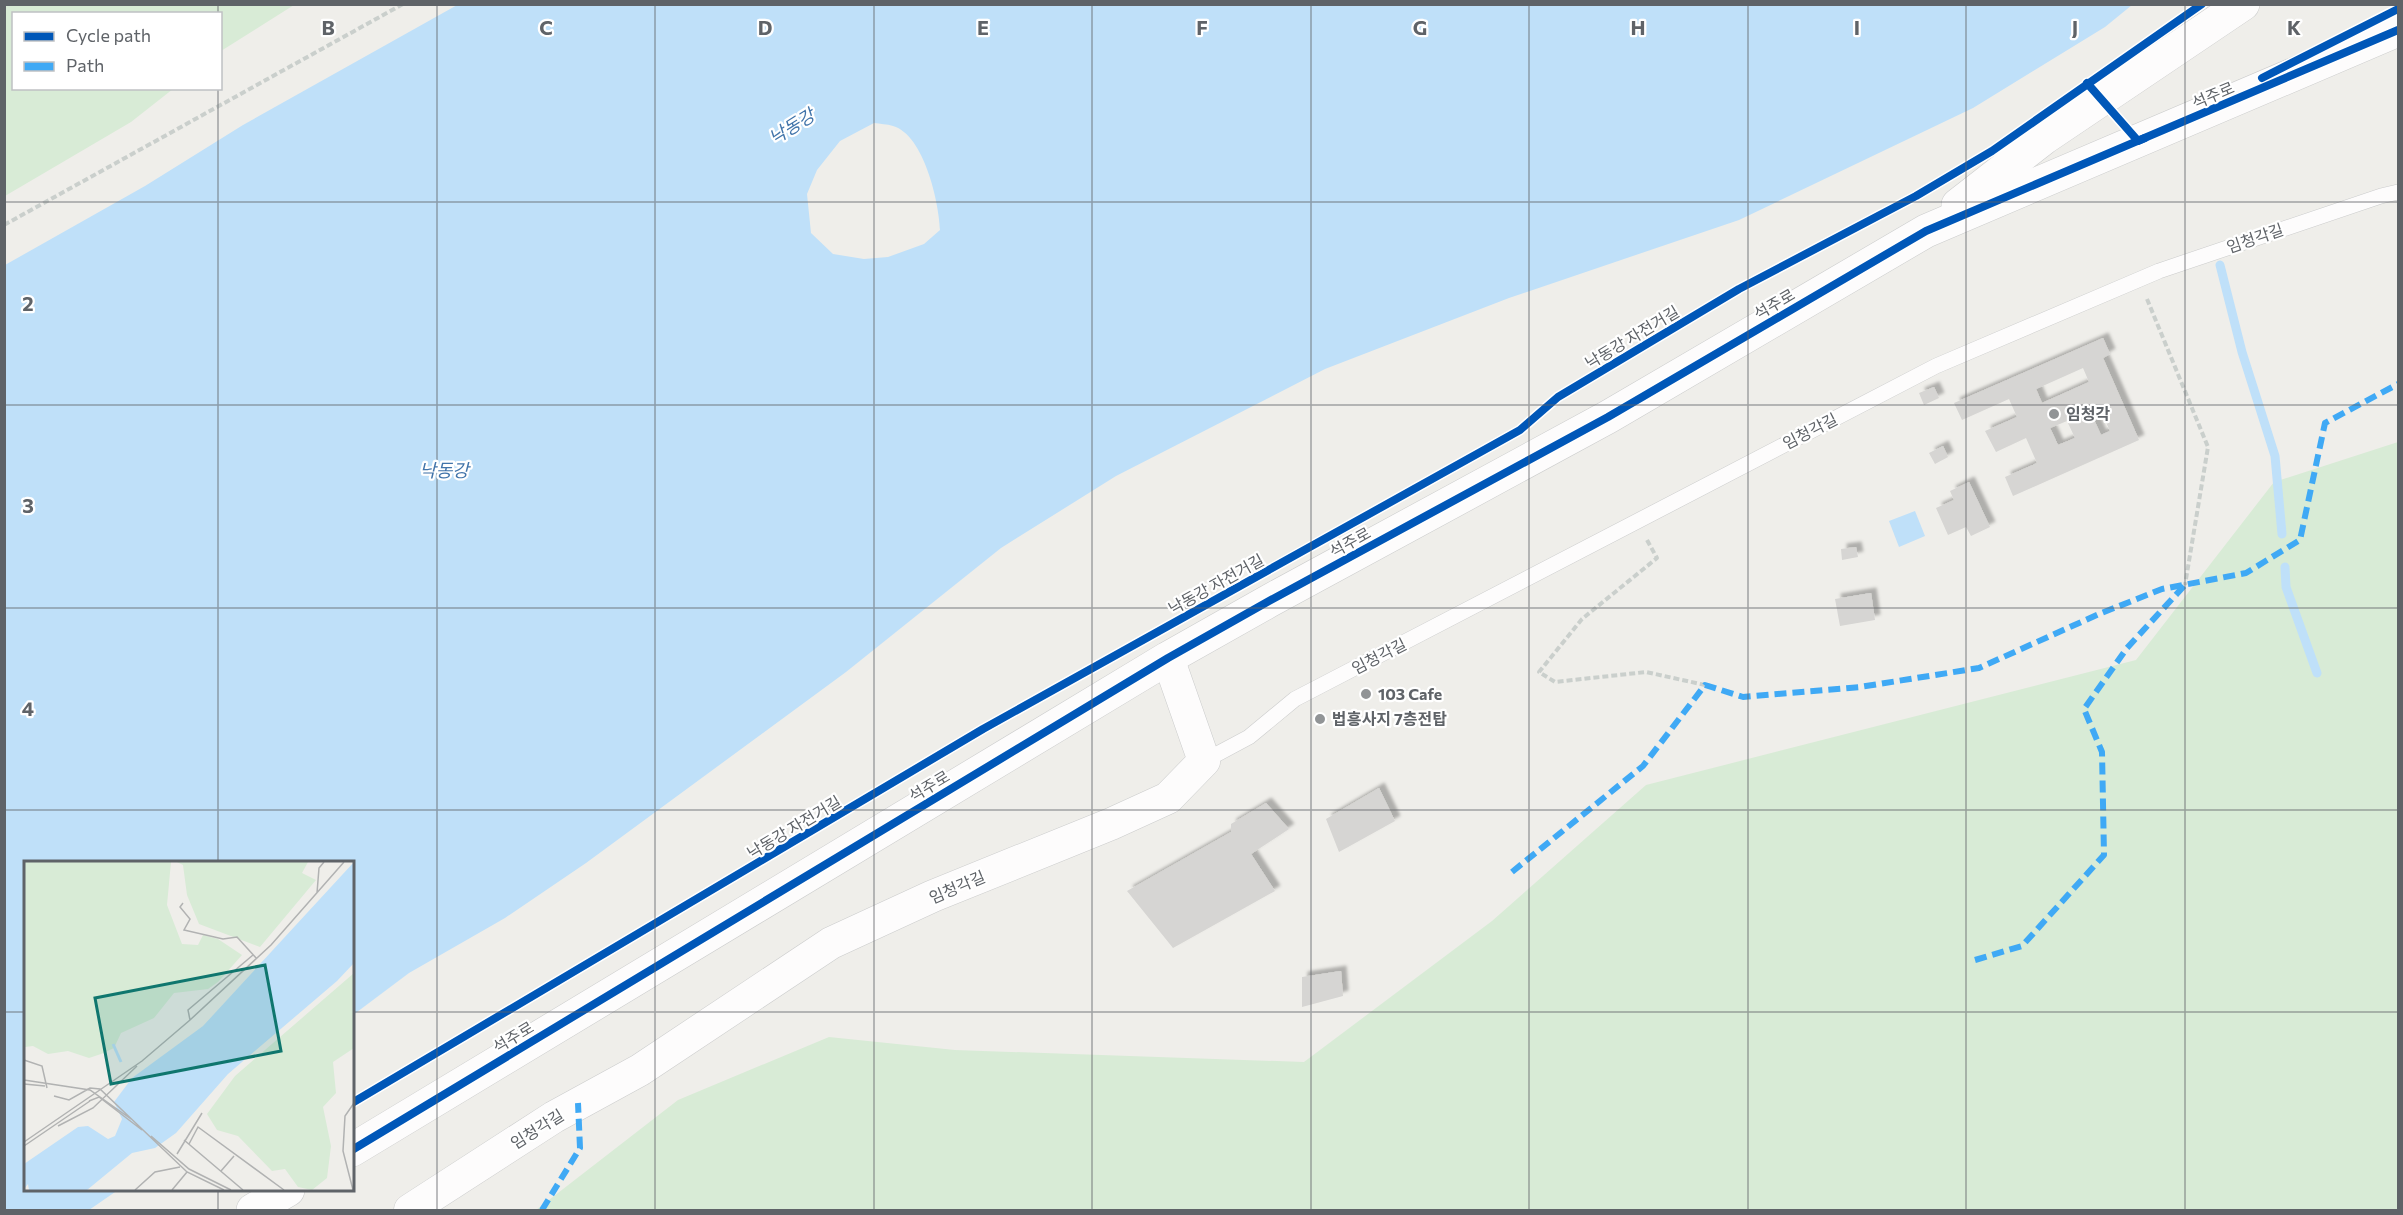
<svg xmlns="http://www.w3.org/2000/svg" width="2403" height="1215" viewBox="0 0 2403 1215" font-family="Commissioner,'Noto Sans KR',sans-serif">
	<defs>
		<filter id="shadow"><feDropShadow dx="5.5" dy="-5.5" stdDeviation="1.5" flood-color="#0004"/></filter>
	</defs>
	<rect width="100%" height="100%" fill="#efeeea"/>
	<!-- green -->
	<g fill="#d8ebd6">
		<path d="M5,4H294V5L221,51L220,14H14V88L173,89L131,122L5,196Z"/>
		<path d="M2398,442V1210H536L678,1100L829,1037L955,1050L1304,1062L1492,921L1646,785L2136,660L2274,482Z"/>
	</g>
	<!-- water -->
	<g fill="#bfe0f9" fill-rule="evenodd">
		<path d="M459,4H2132V5L2105,27L1973,108L1739,220L1509,298L1325,369L1116,476L1001,548L846,672L586,863L505,918L409,973L353,1015L352,862H26V1190H118L89,1210H5V265L145,186L243,125ZM874,123C880,124 887,124 893,126C924,135 939,202 940,230L924,244L888,257L864,259L833,254L811,233L807,194L817,170L840,141Z"/>
		<path d="M1915,511L1925,536L1899,547L1889,521Z"/>
	</g>
	<g fill="none" stroke-linecap="round" stroke-linejoin="round">
		<!-- stream -->
		<g stroke="#bfe0f9" stroke-width="9">
			<path d="M2220,265L2242,352L2275,456L2282,534"/>
			<path d="M2285,567L2286,587L2317,673"/>
		</g>
	</g>
	<!-- building -->
	<g fill="#d6d5d3" fill-rule="evenodd" filter="url(#shadow)">
		<path d="M2103,338L2110,354L2103,358L2139,440L2013,496L2005,477L2037,463L2026,438L1996,452L1985,431L2017,417L2009,399L1962,420L1954,403ZM2083,368L2089,382L2042,403L2036,389ZM2099,407L2110,431L2101,435L2090,411ZM2067,421L2075,438L2058,445L2050,428Z"/>
		<path d="M1934,387L1939,398L1924,405L1919,393Z"/>
		<path d="M1943,446L1948,457L1935,464L1929,453Z"/>
		<path d="M1969,482L1990,527L1971,536L1966,527L1948,535L1936,508L1954,500L1950,491Z"/>
		<path d="M1856,547L1858,557L1842,560L1841,549Z"/>
		<path d="M1871,593L1875,620L1840,626L1835,599Z"/>
		<path d="M1379,788L1395,821L1339,852L1326,819Z"/>
		<path d="M1266,803L1289,829L1251,854L1275,891L1173,948L1127,891L1231,832V824Z"/>
		<path d="M1341,971L1343,996L1302,1007V977Z"/>
	</g>
	<g fill="none" stroke-linecap="round" stroke-linejoin="round">
		<!-- service casing -->
		<g stroke="#cbcccc" stroke-width="16">
			<path id="service" d="M1204,761L1249,737L1295,699L1936,366L2159,271L2381,196L2398,192"/>
		</g>
		<!-- minor casing -->
		<g stroke="#cbcccc" stroke-width="33">
			<path id="minor" d="M410,1210L554,1117L640,1070L831,943L933,896L1111,824L1168,798L1204,761L1168,658"/>
		</g>
		<!-- tertiary casing -->
		<g stroke="#cbcccc" stroke-width="34">
			<g id="tertiary">
				<path d="M1958,205L2044,138L2243,4"/>
				<path d="M352,1150L1168,658L1269,601L1608,417L1926,231L2398,30"/>
				<path d="M253,1210L288,1190"/>
			</g>
		</g>
		<!-- path -->
		<g stroke="#cacfcc" stroke-width="4" stroke-dasharray="6 3" stroke-linecap="butt">
			<path d="M4,225L403,4"/>
			<path d="M2147,299L2208,447L2185,585"/>
			<path d="M1647,540L1657,558L1582,619L1539,672L1555,682L1646,672L1705,685"/>
		</g>
		<!-- service -->
		<use href="#service" stroke="#fdfcfc" stroke-width="15"/>
		<!-- minor -->
		<use href="#minor" stroke="#fdfcfc" stroke-width="32"/>
		<!-- tertiary -->
		<use href="#tertiary" stroke="#fdfcfc" stroke-width="33"/>
		<!-- quiet -->
		<g stroke="#3fa9f5" stroke-width="6" stroke-dasharray="12 6" stroke-linecap="butt">
			<path d="M1512,872L1643,766L1705,685L1743,697L1860,687L1979,668L2099,614L2162,589L2246,573L2300,540L2325,423L2398,384"/>
			<path d="M1975,960L2022,946L2104,855L2102,752L2084,709L2127,648L2185,585"/>
			<path d="M542,1210L580,1148L578,1103"/>
		</g>
		<!-- cycleway casing -->
		<g stroke="#fff" stroke-width="11">
			<g id="cycleway">
				<path d="M2262,78L2398,9"/>
				<path d="M2087,83L2138,141L2145,138"/>
				<path d="M352,1103L983,729L1520,430L1558,397L1739,289L1916,196L1992,151L2202,4"/>
				<path d="M352,1150L1168,658L1269,601L1608,417L1926,231L2398,30"/>
			</g>
		</g>
		<!-- cycleway -->
		<use href="#cycleway" stroke="#0057b8" stroke-width="8"/>
	</g>
	<!-- grid -->
	<path fill="none" stroke="#5f6368" stroke-width="1.5" stroke-opacity="0.55" d="M218,4V14M437,4V1210M655,4V1210M874,4V1210M1092,4V1210M1311,4V1210M1529,4V1210M1748,4V1210M1966,4V1210M2185,4V1210M218,88V862M4,202H2398M4,405H2398M4,608H2398M4,810H2398M4,1012H26M352,1012H2398M218,1190V1210"/>
	<!-- markers -->
	<g fill="#919496" stroke="#fff" stroke-width="2">
		<circle cx="2054" cy="414" r="6"/>
		<circle cx="1366" cy="694" r="6"/>
		<circle cx="1320" cy="719" r="6"/>
	</g>
	<g text-anchor="middle" stroke-width="4.5" stroke-linejoin="round" paint-order="stroke">
		<!-- street labels -->
		<g font-size="16" fill="#5f6368" stroke="#fff">
			<text transform="translate(2213 95) rotate(-23)" y="6">석주로</text>
			<text transform="translate(2255 238) rotate(-19)" y="6">임청각길</text>
			<text transform="translate(1774 304) rotate(-30)" y="6">석주로</text>
			<text transform="translate(1632 337) rotate(-31)" y="6">낙동강 자전거길</text>
			<text transform="translate(1810 431) rotate(-27)" y="6">임청각길</text>
			<text transform="translate(1350 542) rotate(-29)" y="6">석주로</text>
			<text transform="translate(1216 584) rotate(-29)" y="6">낙동강 자전거길</text>
			<text transform="translate(1379 656) rotate(-27)" y="6">임청각길</text>
			<text transform="translate(929 786) rotate(-31)" y="6">석주로</text>
			<text transform="translate(794 827) rotate(-31)" y="6">낙동강 자전거길</text>
			<text transform="translate(957 887) rotate(-23)" y="6">임청각길</text>
			<text transform="translate(513 1037) rotate(-31)" y="6">석주로</text>
			<text transform="translate(537 1129) rotate(-32)" y="6">임청각길</text>
		</g>
		<!-- poi labels -->
		<g font-size="16" font-weight="bold" fill="#5f6368" stroke="#fff" text-anchor="start">
			<text x="2066" y="420">임청각</text>
			<text x="1378" y="700">103 Cafe</text>
			<text x="1332" y="725">법흥사지 7층전탑</text>
		</g>
		<!-- water labels -->
		<g font-size="18" font-style="italic" fill="#4174aa" stroke="#fff">
			<text transform="translate(792 127) rotate(-32)" y="6">낙동강</text>
			<text x="444" y="477">낙동강</text>
		</g>
	</g>
	<!-- overview -->
	<g transform="translate(24 861)">
		<rect width="330" height="330" fill="#efeeea"/>
		<path d="M0,1H147L143,44L158,83L174,84L179,74L194,78L218,94L194,121L184,128L150,132L130,157L97,172L90,187L77,193L65,197L44,190L24,193L9,185L1,186ZM153,1H284L278,12L292,19L236,86L175,63L163,34L159,4ZM330,112V187L309,201L312,232L299,246L307,285L303,317L288,329L274,326L261,308L248,310L214,275L193,269L183,253L211,215Z" fill="#d8ebd6"/>
		<path d="M330,1V102L313,120L204,213L152,272L131,287L108,292L63,329H5L4,323L0,328V303L54,266L64,265L84,278L91,275L98,258L90,241L108,217L179,165Z" fill="#bfe0f9"/>
		<path fill="none" stroke="#bfe0f9" stroke-width="3" d="M89,183L97,201"/>
		<path fill="none" stroke="#b1b2b2" stroke-width="1.5" d="M293,32L295,7L300,1M159,42L156,46L166,58L160,69L199,78L213,76L233,98M166,159L164,149L229,94M0,199L18,205L23,227M0,219L66,229L107,258M0,223L21,225M30,235L45,239L66,227L76,228L163,311L200,329M65,240L75,236L118,269M34,265L69,247L113,205M127,275L165,308L207,329M160,279L219,329M0,281L118,200L166,159L247,84L320,1M165,283L174,266L260,329M0,285L66,240M153,293L178,252M197,310L210,295M111,329L131,311L156,306M148,329L163,311M329,329L319,290L321,255L330,242"/>
		<path fill="#0f766e" fill-opacity="0.15" stroke="#0f766e" stroke-width="3" d="M241,104L257,190L87,223L71,137Z"/>
		<rect width="330" height="330" fill="none" stroke="#5f6368" stroke-width="3"/>
	</g>
	<g font-size="20" text-anchor="middle" font-weight="bold" fill="#5f6368" stroke="#fff" stroke-width="4.5" stroke-linejoin="round" paint-order="stroke">
		<text x="328" y="35">B</text>
		<text x="546" y="35">C</text>
		<text x="765" y="35">D</text>
		<text x="983" y="35">E</text>
		<text x="1202" y="35">F</text>
		<text x="1420" y="35">G</text>
		<text x="1638" y="35">H</text>
		<text x="1857" y="35">I</text>
		<text x="2075" y="35">J</text>
		<text x="2294" y="35">K</text>
		<text x="28" y="311">2</text>
		<text x="28" y="513">3</text>
		<text x="28" y="716">4</text>
	</g>
	<!-- border -->
	<rect width="2403" height="1215" fill="none" stroke="#5f6368" stroke-width="12"/>
	<!-- legend -->
	<rect x="12" y="12" width="210" height="78" fill="#ffffff" stroke="#bfc1c3" stroke-width="1.5"/>
	<rect x="24" y="32" width="30" height="9" fill="#0057b8" stroke="#bfc1c3" stroke-width="1.5"/>
	<text x="66" y="42" font-size="18" fill="#5f6368">Cycle path</text>
	<rect x="24" y="62" width="30" height="9" fill="#3fa9f5" stroke="#bfc1c3" stroke-width="1.5"/>
	<text x="66" y="72" font-size="18" fill="#5f6368">Path</text>
</svg>
